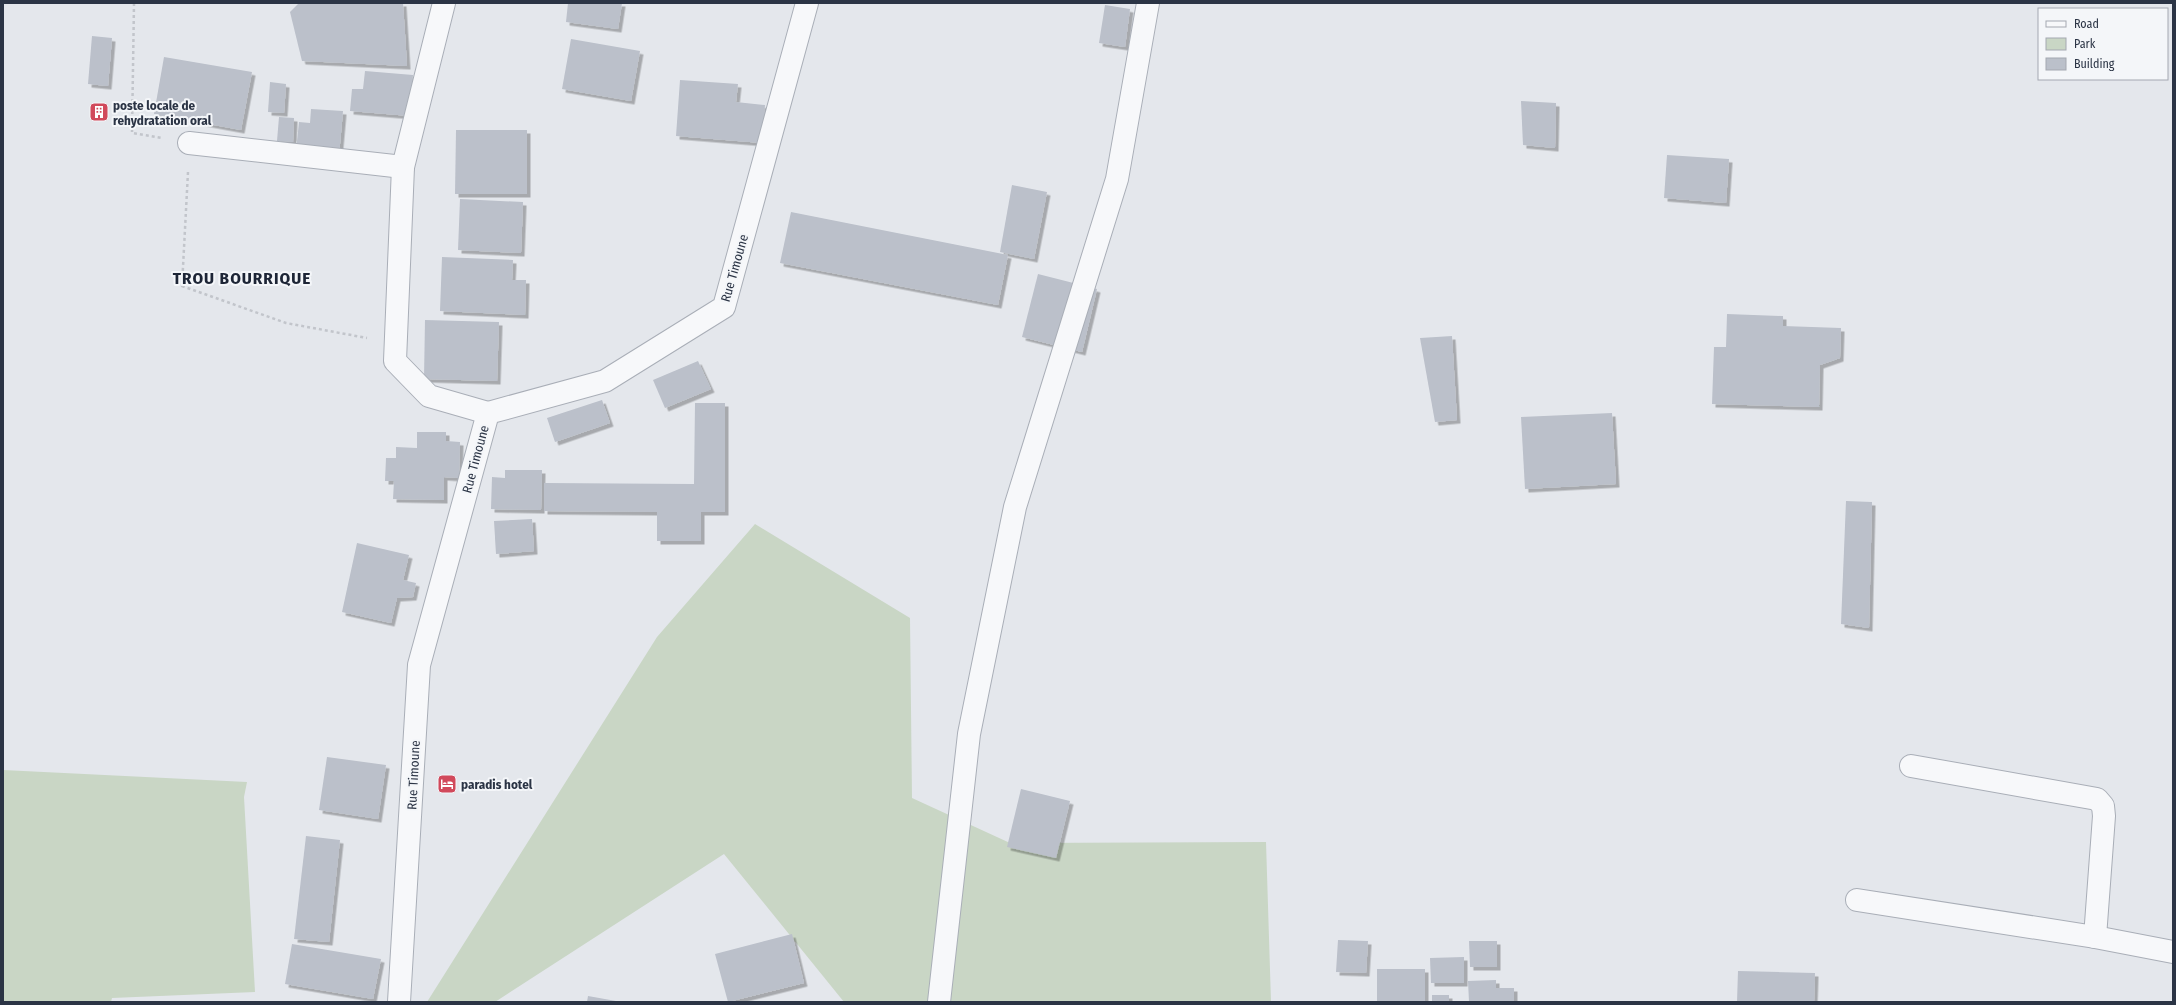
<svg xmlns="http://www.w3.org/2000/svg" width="2176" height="1005" viewBox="0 0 2176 1005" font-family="'Fira Sans Condensed',sans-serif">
	<defs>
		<filter id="shadow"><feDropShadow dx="3.5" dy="3.5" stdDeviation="0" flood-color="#0004"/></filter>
	</defs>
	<rect width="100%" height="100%" fill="#e4e7ec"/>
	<!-- green -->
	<g fill="#c9d6c5">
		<path d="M755,524L910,618L912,798L1010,843L1266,842L1271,1002H844L724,854L495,1002H427L657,637Z"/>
		<path d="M3,770L247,782L244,797L255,992L112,998L111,1002H3Z"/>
	</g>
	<!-- building -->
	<g fill="#bbc0ca" filter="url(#shadow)">
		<path d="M299,3H403L407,66L302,61L290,12Z"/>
		<path d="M568,3H622L618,29L566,22Z"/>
		<path d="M1105,5L1130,9L1125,47L1099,43Z"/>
		<path d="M92,36L112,38L108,86L88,84Z"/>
		<path d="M571,39L640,51L631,101L562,89Z"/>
		<path d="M164,57L252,72L241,130L154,114Z"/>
		<path d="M365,71L413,75L410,116L350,111L352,89H363Z"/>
		<path d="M680,80L738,84L736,102L765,105L762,143L676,136Z"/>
		<path d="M270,82L286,84L284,113L268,112Z"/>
		<path d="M1521,101L1556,103L1555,148L1523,145Z"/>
		<path d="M311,109L343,111L339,155L296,151L299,122L310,123Z"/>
		<path d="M279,117L294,118L293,142L277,141Z"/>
		<path d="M456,130H527V194H455Z"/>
		<path d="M1667,155L1729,159L1726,203L1664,198Z"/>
		<path d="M1012,185L1047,192L1034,259L1000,252Z"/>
		<path d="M460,199L523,202L521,253L458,250Z"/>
		<path d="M791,212L1008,255L998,305L780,263Z"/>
		<path d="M442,257L513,260L512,280H526L525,315L440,311Z"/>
		<path d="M1038,274L1097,289L1082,352L1022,337Z"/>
		<path d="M1727,314L1783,316V326L1841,328L1840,358L1820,365L1819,407L1712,404L1714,347H1726Z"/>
		<path d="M425,320L499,322L497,381L424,379Z"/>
		<path d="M1452,336L1457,420L1435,422L1420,338Z"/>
		<path d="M698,361L711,389L665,408L653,380Z"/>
		<path d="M602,400L610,423L555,442L547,418Z"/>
		<path d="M695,403H725V512H701V541H657V512L544,511V483L694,484Z"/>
		<path d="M1612,413L1616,484L1525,489L1521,417Z"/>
		<path d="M417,432H446V441L460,442L459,478L444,477V500L393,499L394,481H385L386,458H396V447L417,448Z"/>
		<path d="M505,470H542L541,510L491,509L492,477L505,478Z"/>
		<path d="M1846,501L1872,502L1869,628L1841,624Z"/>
		<path d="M532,519L534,551L496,554L494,521Z"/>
		<path d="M357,543L409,555L403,580L416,583L413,597L397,598L391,623L342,612Z"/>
		<path d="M327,757L386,765L378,819L319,810Z"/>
		<path d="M1021,789L1070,801L1056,858L1007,847Z"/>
		<path d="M306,836L340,840L329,942L294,939Z"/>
		<path d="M792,934L804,983L728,1002L715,954Z"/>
		<path d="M1338,940L1368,941L1366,973L1336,972Z"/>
		<path d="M1469,941H1497V967H1470Z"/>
		<path d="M292,944L381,959L373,999L285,984Z"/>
		<path d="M1464,957V983H1431L1430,958Z"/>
		<rect x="1377" y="969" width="48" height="33"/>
		<path d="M1738,971L1815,973L1814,1002H1737Z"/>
		<path d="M1496,980V988H1514V1002H1469L1468,981Z"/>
		<rect x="1432" y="995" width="17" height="7"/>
		<path d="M588,996L616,1001L615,1002H587Z"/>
	</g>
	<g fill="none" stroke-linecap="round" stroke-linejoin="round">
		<!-- minor casing -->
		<g stroke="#a9aeb7" stroke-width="24">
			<g id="minor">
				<path d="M444,3L403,167L395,361L429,396L488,413"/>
				<path d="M189,143L403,167"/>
				<path d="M1911,766L2097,799L2103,806L2104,816L2095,937"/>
				<path d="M1857,900L2095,937L2173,952"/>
				<path d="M399,1002L419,665L488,413L605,381L724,307L807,3"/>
				<path d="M939,1002L969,734L1015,507L1117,179L1148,3"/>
			</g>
		</g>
		<!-- path -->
		<g stroke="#c2c5cb" stroke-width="2.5" stroke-dasharray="3 3" stroke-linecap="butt">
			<path d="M134,3L132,133L162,138"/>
			<path d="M188,172L182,286L286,323L367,338"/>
		</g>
		<!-- minor -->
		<use href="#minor" stroke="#f7f8fa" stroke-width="22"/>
	</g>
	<!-- icons -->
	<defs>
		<g id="building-square" transform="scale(1)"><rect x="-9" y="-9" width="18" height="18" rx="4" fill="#d1495b" stroke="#f4f6f9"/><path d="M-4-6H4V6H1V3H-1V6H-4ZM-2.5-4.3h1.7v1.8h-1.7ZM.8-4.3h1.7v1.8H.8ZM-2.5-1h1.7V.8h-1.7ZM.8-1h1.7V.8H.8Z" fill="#fff"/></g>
		<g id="hotel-square" transform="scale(1)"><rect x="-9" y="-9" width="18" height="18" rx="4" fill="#d1495b" stroke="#f4f6f9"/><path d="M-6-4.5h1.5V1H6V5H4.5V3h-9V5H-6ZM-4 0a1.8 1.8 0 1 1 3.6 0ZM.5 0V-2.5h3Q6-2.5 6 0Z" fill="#fff"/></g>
	</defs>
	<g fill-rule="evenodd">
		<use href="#building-square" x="99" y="112"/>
		<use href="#hotel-square" x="447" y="784"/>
	</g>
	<g text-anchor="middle" stroke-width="4" stroke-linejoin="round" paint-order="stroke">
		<!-- poi labels -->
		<g font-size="13" font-weight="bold" fill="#2b3445" stroke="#f4f6f9" text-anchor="start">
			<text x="113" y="110">poste locale de<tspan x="113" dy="15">rehydratation oral</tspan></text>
			<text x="461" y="789">paradis hotel</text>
		</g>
		<!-- street labels -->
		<g font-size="13" fill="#2b3445" stroke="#f4f6f9">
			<text transform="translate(734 268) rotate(-74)" y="5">Rue Timoune</text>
			<text transform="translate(475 459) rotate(-75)" y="5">Rue Timoune</text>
			<text transform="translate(413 775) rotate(-87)" y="5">Rue Timoune</text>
		</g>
		<!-- district labels -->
		<g font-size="17" font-weight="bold" letter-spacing="1" fill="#1d2536" stroke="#f4f6f9">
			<text x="242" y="284">TROU BOURRIQUE</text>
		</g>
	</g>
	<!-- border -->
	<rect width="2176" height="1005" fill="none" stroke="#2b3445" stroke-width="8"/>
	<!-- legend -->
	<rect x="2038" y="8" width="130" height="72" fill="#f4f6f9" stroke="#a4a8b1"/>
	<rect x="2046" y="21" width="20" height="6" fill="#f7f8fa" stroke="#a4a8b1"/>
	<text x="2074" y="28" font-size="12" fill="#2b3445">Road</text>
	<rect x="2046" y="38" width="20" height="12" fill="#c9d6c5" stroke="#a4a8b1"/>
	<text x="2074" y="48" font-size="12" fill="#2b3445">Park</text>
	<rect x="2046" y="58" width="20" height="12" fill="#bbc0ca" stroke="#a4a8b1"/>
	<text x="2074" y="68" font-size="12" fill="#2b3445">Building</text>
</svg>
